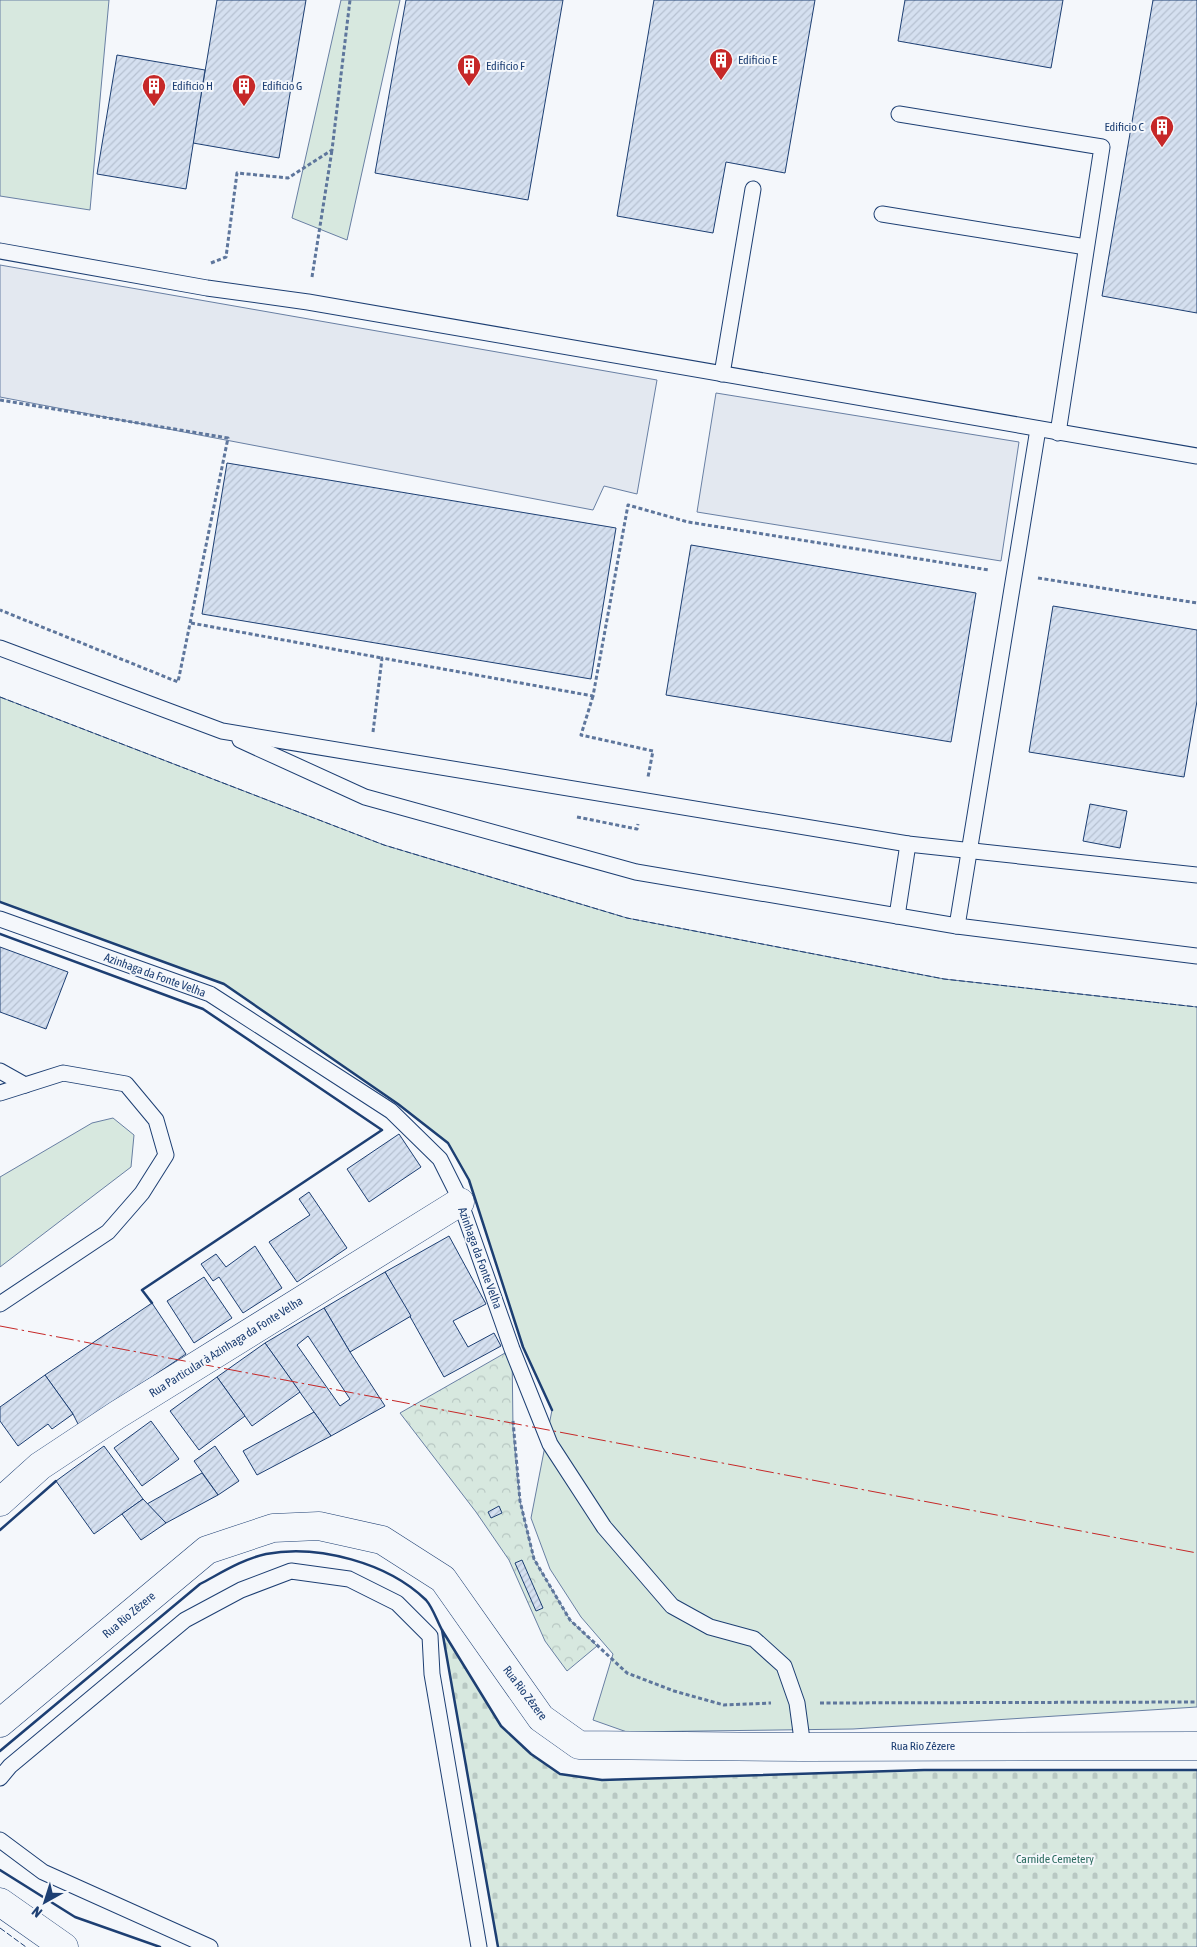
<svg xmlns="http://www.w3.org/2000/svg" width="1197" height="1947" viewBox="0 0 1197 1947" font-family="'Asap Condensed',sans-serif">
	<defs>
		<pattern id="forest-crowns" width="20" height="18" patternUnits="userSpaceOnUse" patternTransform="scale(1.25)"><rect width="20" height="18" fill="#d7e8df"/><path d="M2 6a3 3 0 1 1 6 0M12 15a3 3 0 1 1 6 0" fill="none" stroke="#b8c8c3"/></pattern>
		<pattern id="cemetery-stones" width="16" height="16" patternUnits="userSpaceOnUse" patternTransform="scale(1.25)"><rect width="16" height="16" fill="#d7e8df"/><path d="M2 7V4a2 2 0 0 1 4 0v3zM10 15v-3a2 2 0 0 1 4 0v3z" fill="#b8c8c3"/></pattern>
		<pattern id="building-hatch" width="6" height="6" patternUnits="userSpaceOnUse" patternTransform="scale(1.25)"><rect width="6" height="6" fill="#d5e0f0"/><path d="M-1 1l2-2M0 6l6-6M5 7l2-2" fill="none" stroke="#b6c1d1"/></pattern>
	</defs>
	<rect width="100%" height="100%" fill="#f4f7fb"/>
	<!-- green -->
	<g fill="#d7e8df" stroke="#687fa3">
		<path d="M0,0H109L90,210L0,196Z"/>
		<path d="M341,0H400L347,240L292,218Z"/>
		<path d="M0,697L384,845L627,918L944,979L1197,1007V1707L853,1729L627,1732L593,1720L613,1654L581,1617L550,1569L531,1518L552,1410L523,1347L469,1180L448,1143L398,1104L224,984L0,902Z"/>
		<path d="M113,1118L134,1135L131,1167L0,1267V1177L92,1123Z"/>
	</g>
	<!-- forest -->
	<path fill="url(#forest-crowns)" stroke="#687fa3" d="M512,1349L513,1429L520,1501L534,1559L570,1620L597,1646L567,1671L545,1641L509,1560L476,1512L400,1413Z"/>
	<!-- cemetery -->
	<path fill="url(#cemetery-stones)" stroke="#687fa3" d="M442,1630L501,1726L531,1754L560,1774L602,1780L924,1770H1197V1947H498Z"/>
	<!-- parking -->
	<g fill="#e3e8f0" stroke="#687fa3">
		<path d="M0,265L657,380L637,494L604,486L593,510L0,397Z"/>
		<path d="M716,393L1019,442L1001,561L697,512Z"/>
	</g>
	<!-- building -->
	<g fill="url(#building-hatch)" stroke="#1d3f73" fill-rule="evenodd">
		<path d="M217,0H306L279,158L193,143Z"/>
		<path d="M406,0H563L528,200L375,173Z"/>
		<path d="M654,0H815L785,173L726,162L713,233L617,216Z"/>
		<path d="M905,0H1063L1051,68L898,41Z"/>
		<path d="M1153,0H1197V313L1102,296Z"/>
		<path d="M117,55L205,70L186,189L97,174Z"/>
		<path d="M227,463L616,528L591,679L202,614Z"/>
		<path d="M691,545L976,593L951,742L666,695Z"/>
		<path d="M1053,606L1197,630V701L1184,777L1029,752Z"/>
		<path d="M1090,804L1127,811L1120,848L1083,841Z"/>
		<path d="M0,947L68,972L46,1029L0,1012Z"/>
		<path d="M399,1134L421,1167L369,1202L347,1169Z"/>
		<path d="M309,1192L347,1248L297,1282L269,1242L310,1215L299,1199Z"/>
		<path d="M449,1236L486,1304L453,1321L468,1347L494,1333L501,1346L444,1377L385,1272Z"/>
		<path d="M255,1246L282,1288L243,1313L219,1277L213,1281L201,1264L216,1254L226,1267Z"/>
		<path d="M385,1272L411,1316L350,1352L324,1308Z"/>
		<path d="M204,1277L232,1318L194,1343L167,1301Z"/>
		<path d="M152,1303L186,1354L79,1426L73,1414L45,1375Z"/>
		<path d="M324,1308L350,1352L385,1406L331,1436L265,1343ZM308,1336L350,1399L340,1406L297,1345Z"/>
		<path d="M265,1343L300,1392L252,1426L217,1377Z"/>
		<path d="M45,1375L73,1414L52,1429L48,1424L18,1446L0,1421V1407Z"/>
		<path d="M217,1377L245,1416L199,1450L170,1411Z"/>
		<path d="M314,1412L331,1436L257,1475L243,1451Z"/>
		<path d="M151,1421L179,1459L142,1486L114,1448Z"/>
		<path d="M104,1446L143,1499L94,1534L56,1481Z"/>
		<path d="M215,1446L239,1481L218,1495L194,1461Z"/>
		<path d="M202,1473L218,1495L166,1523L147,1504Z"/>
		<path d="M143,1499L166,1523L141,1540L122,1514Z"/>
		<path d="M499,1506L502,1513L491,1518L488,1512Z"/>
		<path d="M522,1560L543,1608L536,1611L515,1563Z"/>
	</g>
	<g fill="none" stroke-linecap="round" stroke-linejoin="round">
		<!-- service casing -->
		<g stroke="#1d3f73" stroke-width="17">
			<g id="service">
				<path d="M899,114L1102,147L1058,433"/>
				<path d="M882,214L1086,247"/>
				<path d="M0,251L207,288L308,302L1197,456"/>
				<path d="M722,374L753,189"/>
				<path d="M1038,429L957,926L1197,956"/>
				<path d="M0,648L222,731L908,844L1197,875"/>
				<path d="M240,740L365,797L636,872L957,926"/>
				<path d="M897,916L908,844"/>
				<path d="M0,919L210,994L391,1111L440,1159L457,1193L512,1349L550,1444L604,1527L672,1606L710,1627L754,1639L784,1666L797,1703L803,1747"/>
				<path d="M0,1071L25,1085"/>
				<path d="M0,1093L63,1073L126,1084L156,1120L166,1155L142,1193L108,1232L0,1304"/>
				<path d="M0,1778L10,1766L185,1620L241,1590L291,1571L349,1579L397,1603L430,1636L432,1674L479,1947"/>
				<path d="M0,1840L43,1872L210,1947"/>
			</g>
		</g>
		<!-- minor casing -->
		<g stroke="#1d3f73" stroke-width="29">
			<path id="minor" d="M0,1502L40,1466L117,1415L460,1202"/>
		</g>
		<!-- tertiary casing -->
		<g stroke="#1d3f73" stroke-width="29">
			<g id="tertiary">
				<path d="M0,1723L207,1550L273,1528L319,1526L382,1540L443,1579L541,1718L579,1745L803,1747L1197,1746"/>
				<path d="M0,1902L64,1947"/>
			</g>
		</g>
		<!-- path -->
		<g stroke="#5e769c" stroke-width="3" stroke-dasharray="4 2.5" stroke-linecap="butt">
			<path d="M211,263L226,257L237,173L288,178L332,150L350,0"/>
			<path d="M312,277L332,150"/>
			<path d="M0,400L228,438L178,682L0,610"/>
			<path d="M1038,578L1197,603"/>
			<path d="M191,623L382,658"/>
			<path d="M593,696L581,735L653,751L648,777"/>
			<path d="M373,732L382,658L593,696L628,505L688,522L989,570"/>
			<path d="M577,817L637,829L638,824"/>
			<path d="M513,1421L520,1501L534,1559L570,1620L627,1673L674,1691L724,1705L771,1703"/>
			<path d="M820,1703L1197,1702"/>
		</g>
		<!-- service -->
		<use href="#service" stroke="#f4f7fb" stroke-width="15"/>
		<!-- minor -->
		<use href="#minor" stroke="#f4f7fb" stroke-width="28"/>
		<!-- tertiary -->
		<use href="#tertiary" stroke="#f4f7fb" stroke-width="28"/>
		<!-- fence -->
		<g stroke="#1d3f73" stroke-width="1" stroke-dasharray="6 2.5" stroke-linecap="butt">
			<path d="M0,697L384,845L627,918L944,979L1197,1007"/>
			<path d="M0,1928L26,1947"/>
		</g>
		<!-- wall -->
		<g stroke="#1d3f73" stroke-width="2.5">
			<path d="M0,902L224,984L398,1104L448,1143L469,1180L523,1347L552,1410"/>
			<path d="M0,934L203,1009L382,1130L142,1290L152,1303"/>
			<path d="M0,1530L56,1481"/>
			<path d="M0,1751L200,1584C221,1573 243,1559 266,1554C318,1544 388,1563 426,1600C433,1608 437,1621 442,1630"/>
			<path d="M0,1870L75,1917L160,1947"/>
			<path d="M498,1947L442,1630L501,1726L531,1754L560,1774L602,1780L924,1770H1197"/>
		</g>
		<!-- power -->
		<path stroke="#c62828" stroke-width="1" stroke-dasharray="18 4 2.5 4" stroke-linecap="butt" d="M0,1326L1197,1553"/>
	</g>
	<!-- icons -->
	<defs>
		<g id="building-pin" transform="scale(1.25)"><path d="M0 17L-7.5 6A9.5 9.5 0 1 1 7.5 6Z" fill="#c62828" stroke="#f4f7fb"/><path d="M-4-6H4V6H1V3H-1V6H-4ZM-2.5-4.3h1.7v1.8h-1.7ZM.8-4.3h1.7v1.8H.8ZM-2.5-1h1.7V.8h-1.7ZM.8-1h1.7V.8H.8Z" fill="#fff"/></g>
	</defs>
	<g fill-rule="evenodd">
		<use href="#building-pin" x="721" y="60"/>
		<use href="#building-pin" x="469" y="66"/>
		<use href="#building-pin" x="154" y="86"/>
		<use href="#building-pin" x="244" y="86"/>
		<use href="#building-pin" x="1162" y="127"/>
	</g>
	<g text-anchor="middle" stroke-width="4" stroke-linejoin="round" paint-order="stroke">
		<!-- poi labels -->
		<g font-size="12" fill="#1d3f73" stroke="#f4f7fb" text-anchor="start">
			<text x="738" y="64">Edificio E</text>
			<text x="486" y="70">Edificio F</text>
			<text x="172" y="90">Edificio H</text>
			<text x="262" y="90">Edificio G</text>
			<text x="1144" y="131" text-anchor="end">Edificio C</text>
		</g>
		<!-- street labels -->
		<g font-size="12" fill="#1d3f73" stroke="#f4f7fb">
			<text transform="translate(155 975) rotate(20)" y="4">Azinhaga da Fonte Velha</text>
			<text transform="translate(480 1258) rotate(70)" y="4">Azinhaga da Fonte Velha</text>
			<text transform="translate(226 1347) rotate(-32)" y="4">Rua Particular à Azinhaga da Fonte Velha</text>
			<text transform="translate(129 1615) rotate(-40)" y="4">Rua Rio Zêzere</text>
			<text transform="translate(525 1693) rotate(53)" y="4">Rua Rio Zêzere</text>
			<text x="923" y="1750">Rua Rio Zêzere</text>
		</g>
		<!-- park labels -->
		<g font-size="12" fill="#2c6c60" stroke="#f4f7fb">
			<text x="1055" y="1863">Carnide Cemetery</text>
		</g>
	</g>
	<!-- north arrow -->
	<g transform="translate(45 1902) rotate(219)" stroke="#f4f7fb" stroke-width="4" paint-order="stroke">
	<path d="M0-4L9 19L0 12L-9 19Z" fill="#1d3f73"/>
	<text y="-8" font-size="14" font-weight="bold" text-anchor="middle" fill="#1d3f73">N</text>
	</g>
</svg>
